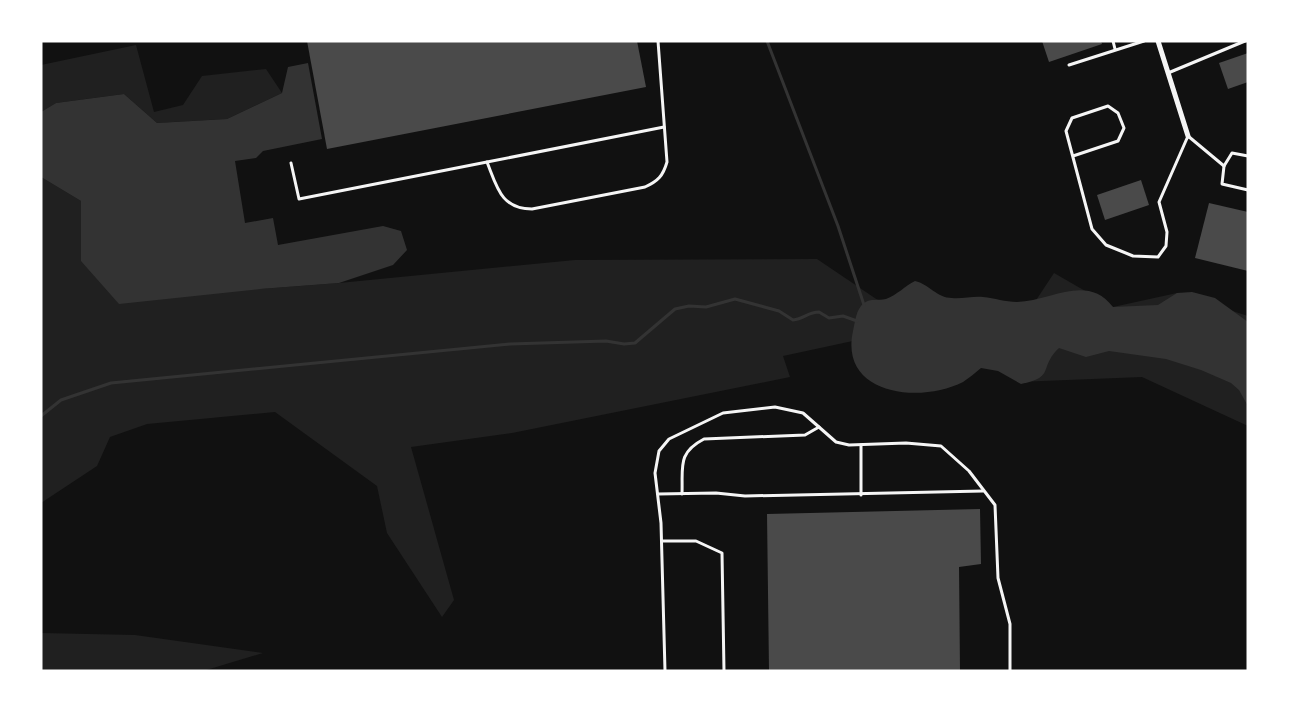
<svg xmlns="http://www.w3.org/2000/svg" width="1289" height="712" viewBox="0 0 1289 712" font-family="Manrope,sans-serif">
	<rect width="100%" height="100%" fill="#111"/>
	<!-- green -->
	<g fill="#202020">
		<path d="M136,45L154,112L183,105L202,76L266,69L282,93L227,119L157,123L124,94L56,103L41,112V65Z"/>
		<path d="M41,177L81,201V261L260,289L339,283L575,260L817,259L894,311L862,339L783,356L790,377L512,433L411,447L454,600L442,617L387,533L377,486L275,412L147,424L110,437L97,466L41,503Z"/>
		<path d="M1054,273L1113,307L1177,293L1248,316V426L1142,377L1017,382L1023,320Z"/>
		<path d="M41,633L135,635L263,653L203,671H41Z"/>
	</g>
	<!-- water -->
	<g fill="#333">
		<path d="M308,63L322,139L263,151L256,158L235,161L245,223L273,218L278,245L383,226L401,231L407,250L393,265L339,283L260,289L119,304L81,261V201L41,177V112L56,103L124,94L157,123L227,119L282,93L288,67Z"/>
		<path d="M915,281C929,284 937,298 952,298C962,299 973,296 983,297C995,298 1005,302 1017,302C1051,301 1087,273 1113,307L1158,305L1177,293L1192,292L1215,298L1248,322V406L1239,390L1231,383L1201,370L1166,359L1109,351L1086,357L1059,348C1038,368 1056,377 1021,384L998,371L981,368C975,373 969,378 963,382C920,404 839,395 853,331C855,322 856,309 864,303C871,298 878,301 886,299C897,295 905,286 915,281Z"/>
	</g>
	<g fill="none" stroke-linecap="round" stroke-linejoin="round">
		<!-- stream -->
		<g stroke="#333" stroke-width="3">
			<path d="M767,41L838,226L864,305"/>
			<path d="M41,416L61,400L111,383L510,344L606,341L624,344L635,343L675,309L689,306L706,307L735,299L779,311L793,320C804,319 808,312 819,312L829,318L843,316L857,321"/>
		</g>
	</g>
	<!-- building -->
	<g fill="#4a4a4a">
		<path d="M307,41H637L646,87L327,149Z"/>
		<path d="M1042,41H1101L1102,44L1049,62Z"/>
		<path d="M1248,53V82L1228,89L1219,63Z"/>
		<path d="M1141,180L1149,205L1105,220L1097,195Z"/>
		<path d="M1209,203L1248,212V271L1195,258Z"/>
		<path d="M980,509L981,564L959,567L960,671H769L767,514Z"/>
	</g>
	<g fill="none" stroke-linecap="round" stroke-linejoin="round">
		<!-- service -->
		<g stroke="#f5f5f5" stroke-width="3">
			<path d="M1113,41L1115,49"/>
			<path d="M1069,65L1144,41"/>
			<path d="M1168,73L1245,41"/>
			<path d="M1073,156L1118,141L1124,128L1118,113L1108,106L1072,118L1066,131L1092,229L1106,245L1133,256L1158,257L1166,246L1167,232L1159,202L1188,136L1224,166"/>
			<path d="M1248,156L1232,153L1224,166L1222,184L1248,190"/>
			<path d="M487,162L664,127"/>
			<path d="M291,163L299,199L487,162C497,187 501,209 532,209L645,187C658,181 663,176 667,162L658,41"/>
			<path d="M658,494L716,493L745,496L983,491"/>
			<path d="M682,494C683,467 677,453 704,439L805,435L819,427"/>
			<path d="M861,495V445"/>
			<path d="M662,541H696L722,553L724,671"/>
			<path d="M665,671L661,523L655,473L659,451L669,439L723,413L775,407L803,413L836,442L849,445L906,443L941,446L969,471L995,505L998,578L1010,624V671"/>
		</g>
		<!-- minor -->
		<path stroke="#f5f5f5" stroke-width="5" d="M1158,41L1188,136"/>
	</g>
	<!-- border -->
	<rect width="1289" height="712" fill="none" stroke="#ffffff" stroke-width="85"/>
</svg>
